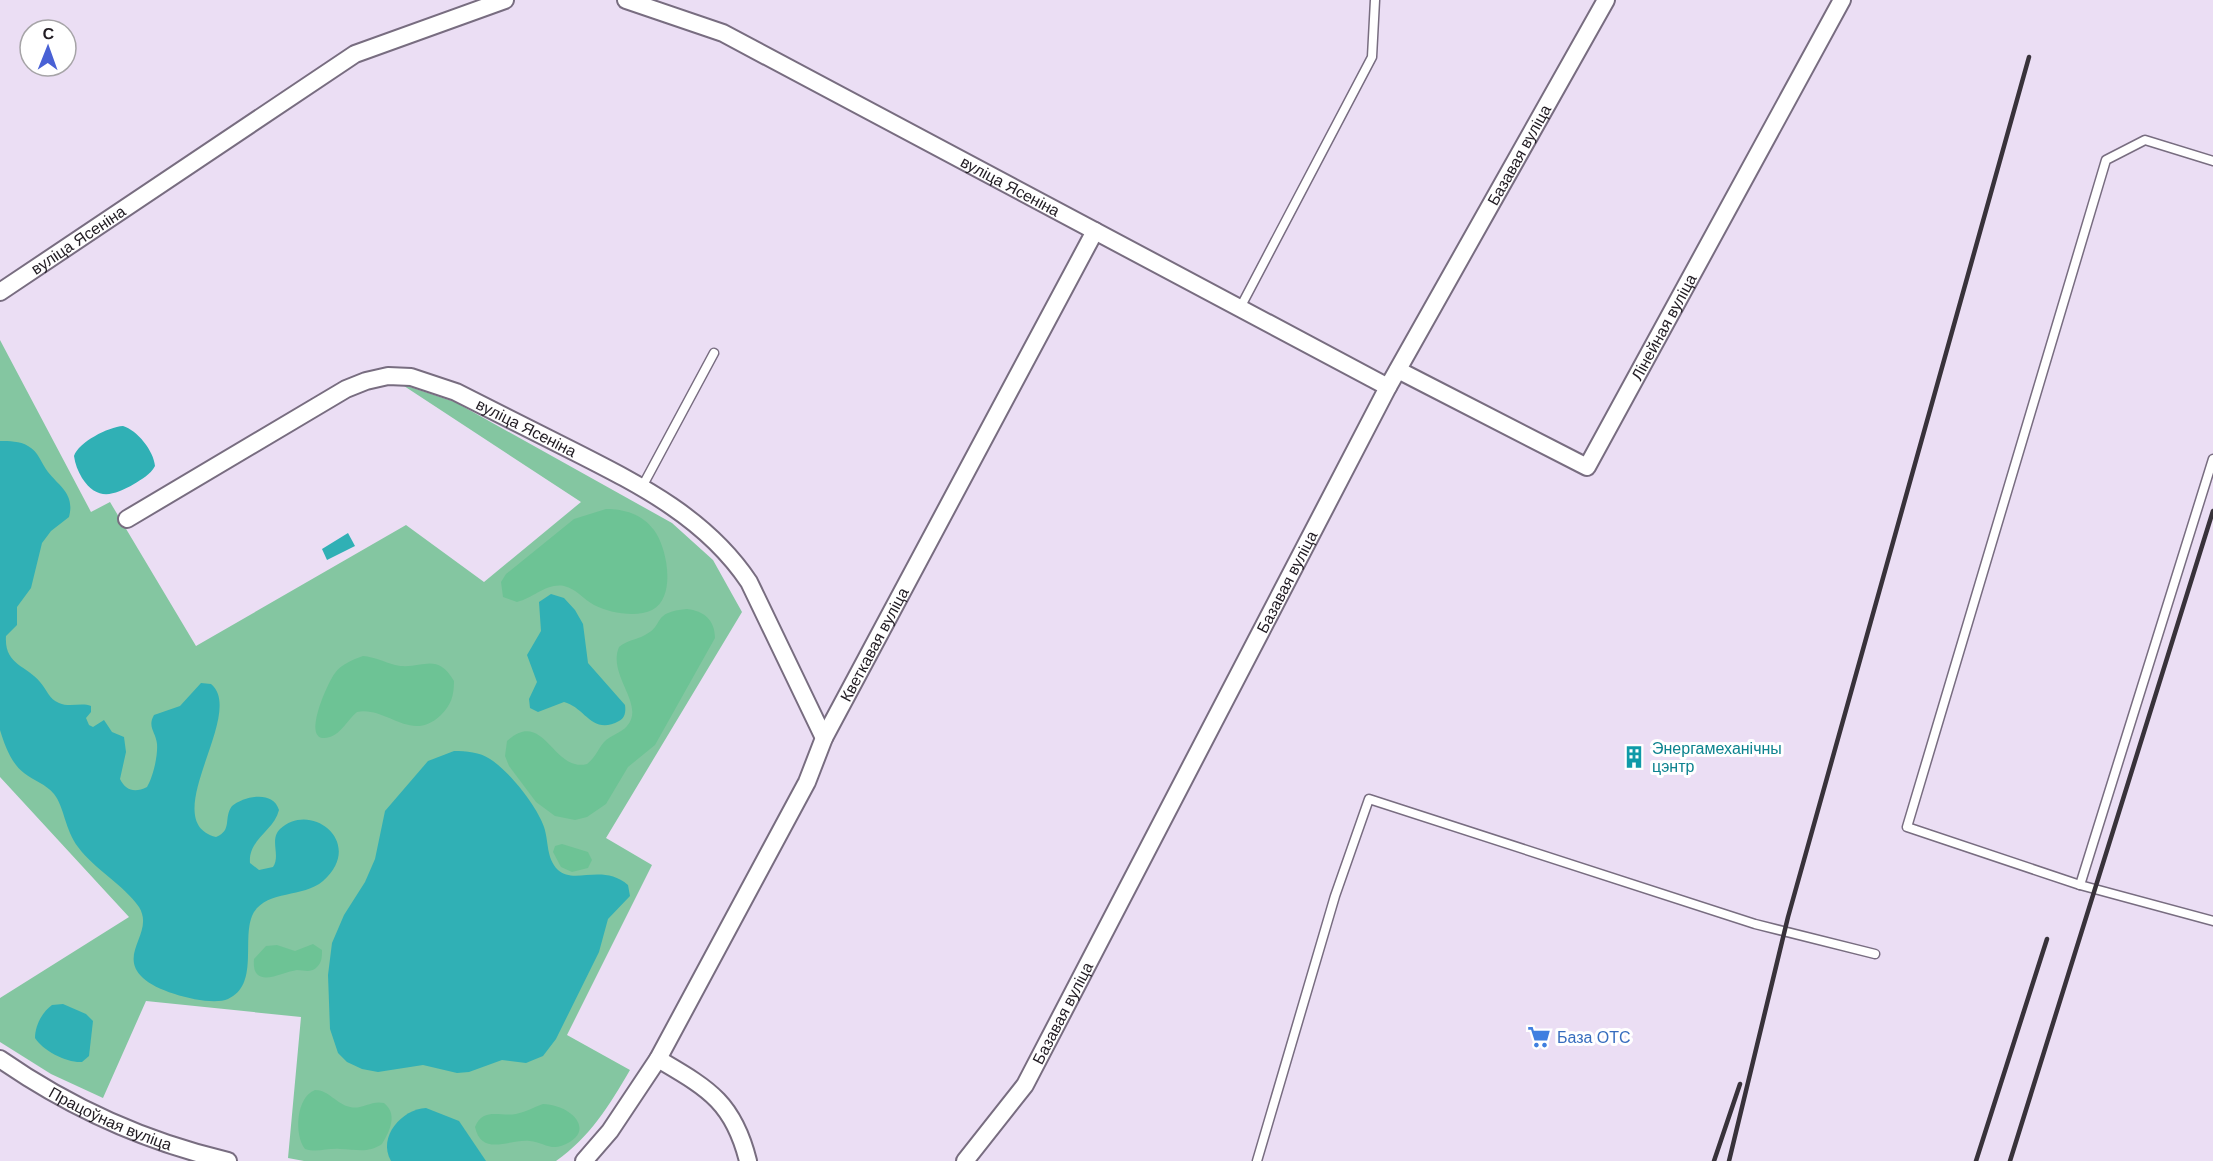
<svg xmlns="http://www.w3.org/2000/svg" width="2213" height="1161" viewBox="0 0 2213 1161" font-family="'DM Sans',sans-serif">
	<rect width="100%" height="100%" fill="#ebdef4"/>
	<!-- green -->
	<path fill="#84c6a1" d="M0,340L91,512L110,502L196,646L406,525L484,582L581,502L401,384L455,402L672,523L713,560L742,612L606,838L652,865L567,1035L630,1070C609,1106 590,1137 556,1161H304L288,1158L301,1017L146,1001L103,1098L51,1074L0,1042V998L129,917L0,777Z"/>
	<!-- forest -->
	<g fill="#6dc395">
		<path d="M606,509C624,509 642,514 654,530C667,547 677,597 652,610C637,618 609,613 594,605C583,599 577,589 564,586C546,583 534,598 517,602L503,597L501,582L506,574L574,519Z"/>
		<path d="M687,609C704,611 715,620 715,638L655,745L628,767L606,804L587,817L575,820L555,816L536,802L509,766L505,756L507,741C544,707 553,773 587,764C595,758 598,749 604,742C611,735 621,733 627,726C646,705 607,675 619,647C627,640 636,640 645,635C665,625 651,612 687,609Z"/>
		<path d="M363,656C375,657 384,662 395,665C421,671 436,650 454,681C454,696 451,705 441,715C411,744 387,706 357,712C348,719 341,734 330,737C298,747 328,682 335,673C342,664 352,660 363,656Z"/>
		<path d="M562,844L588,852L592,860L588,868L572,872L561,867L553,852L555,846Z"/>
		<path d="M313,944L322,950C322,957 322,963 316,968C310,973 304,970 297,970C282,972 251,991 254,959L266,946L277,945L295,951Z"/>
		<path d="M315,1090C329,1090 336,1104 350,1107C362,1110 371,1100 384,1103C398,1114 390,1131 382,1144C367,1154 356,1149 340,1149C327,1148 317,1153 305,1149C294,1135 296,1097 315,1090Z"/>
		<path d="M543,1104C573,1105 598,1133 561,1146C551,1150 541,1142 530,1141C511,1138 482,1158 475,1127C483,1107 500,1117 516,1114C526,1112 534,1107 543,1104Z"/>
	</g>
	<!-- water -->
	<g fill="#30b0b5">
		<path d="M123,426C137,430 154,451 155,466C150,475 142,479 134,484C113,496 97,501 82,478C78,471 75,464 74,456C79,442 108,427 123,426Z"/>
		<path d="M0,441C9,441 20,441 28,446C39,452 41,463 48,472C60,487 75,494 69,517L51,531L42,543L31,588L17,607V625L6,636C4,665 26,665 40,682C47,690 49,699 59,703C70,708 81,702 91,706V712L86,718L89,725L93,727L104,720L112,732L124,737L126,752L120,779C126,791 135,793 147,787C153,777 158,756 157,744C156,732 147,727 154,715L180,706L201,683L211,684C247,713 155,821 216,837C233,830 223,818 232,806C245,796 273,790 279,810C274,831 248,839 250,863L259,870L273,867C281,855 269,840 280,829C311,800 366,843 323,881C302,899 264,889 252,916C242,941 259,985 228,999C210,1007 157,992 143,978C117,954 155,933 139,907C123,884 95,870 78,847C65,830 64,806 54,794C46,784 34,781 24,773C11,763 5,746 0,730Z"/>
		<path d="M348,533L355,546L327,560L322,549Z"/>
		<path d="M551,594L564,598L575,610L583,624L588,663L625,705C626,712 625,718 619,721C592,736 585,707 564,702L538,712L530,708L529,699L537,682L527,655L541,631L539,602Z"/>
		<path d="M454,751C466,751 480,752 490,759C509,771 537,806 544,827C549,842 546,858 558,870C574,885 603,863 628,885L630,896L608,919L599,952L556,1039L543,1056L526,1063L502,1060L469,1072L457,1073L423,1065L378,1072L362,1069L347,1062L338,1053L330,1029L328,975L332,943L344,915L365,882L375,859L385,811L428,761Z"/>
		<path d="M63,1004L86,1014L93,1021L89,1056L82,1062C67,1063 43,1051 35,1038C35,1026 42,1012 52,1005Z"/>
		<path d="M426,1108L459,1121L486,1161H391C377,1137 402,1109 426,1108Z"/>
	</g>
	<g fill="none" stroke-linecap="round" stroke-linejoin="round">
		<!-- lane casing -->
		<g stroke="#786d80" stroke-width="11">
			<g id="lane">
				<path d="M2213,161L2145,140L2106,160L1907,827L2080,885L2213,921"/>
				<path d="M1240,308L1372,57L1375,0"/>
				<path d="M642,487L714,353"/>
				<path d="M2080,885L2213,459"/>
				<path d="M1257,1161L1335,896L1369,799L1755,924L1875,954"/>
			</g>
		</g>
		<!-- street casing -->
		<g stroke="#786d80" stroke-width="20">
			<g id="street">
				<path id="s1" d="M626,0L723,33L1388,387"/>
				<path id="s2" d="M0,292L355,54L505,0"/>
				<path id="s3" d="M1398,370L1587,467L1842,0"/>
				<path id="s4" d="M127,519L346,389L366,381L388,376L411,377L456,392C496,412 536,432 575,452C642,486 707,519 749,582L824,738"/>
				<path id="s5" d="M0,1059C69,1107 147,1142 228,1161"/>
				<path d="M658,1059C707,1088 733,1101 748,1161"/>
				<path id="s6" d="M584,1161L610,1131L658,1059L807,782L824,738L1095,231"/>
				<path id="s7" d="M965,1161L1025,1085L1388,387L1606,0"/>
			</g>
		</g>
		<!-- lane -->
		<use href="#lane" stroke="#fff" stroke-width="8"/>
		<!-- street -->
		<use href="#street" stroke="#fff" stroke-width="16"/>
		<!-- rail -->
		<g stroke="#38323a" stroke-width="4.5">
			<path d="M1714,1161L1740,1084"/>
			<path d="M1729,1161L1788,917L2029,57"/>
			<path d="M1976,1161L2047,939"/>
			<path d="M2010,1161L2213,511"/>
		</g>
	</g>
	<!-- icons -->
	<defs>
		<g id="building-bare" transform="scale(1.8)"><path d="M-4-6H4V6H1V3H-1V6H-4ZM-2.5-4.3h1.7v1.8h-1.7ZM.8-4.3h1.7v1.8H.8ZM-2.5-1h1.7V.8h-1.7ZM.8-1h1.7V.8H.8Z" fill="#0f9aa8" stroke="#fff" stroke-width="2.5" paint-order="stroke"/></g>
		<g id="supermarket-bare" transform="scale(1.8)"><path d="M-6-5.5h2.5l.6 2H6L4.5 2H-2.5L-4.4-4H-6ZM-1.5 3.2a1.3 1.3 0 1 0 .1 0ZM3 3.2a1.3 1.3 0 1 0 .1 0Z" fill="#3f7fe0" stroke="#fff" stroke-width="2.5" paint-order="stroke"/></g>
	</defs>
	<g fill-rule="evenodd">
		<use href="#building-bare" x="1634" y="757"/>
		<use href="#supermarket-bare" x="1539" y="1037"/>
	</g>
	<g text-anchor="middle" stroke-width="6" stroke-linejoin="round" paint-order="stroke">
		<!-- street labels -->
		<g font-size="16" fill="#211c23" stroke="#fff">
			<text dy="6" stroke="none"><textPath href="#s7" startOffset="1150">Базавая вуліца</textPath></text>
			<text dy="6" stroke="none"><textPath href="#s1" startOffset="428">вуліца Ясеніна</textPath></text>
			<text dy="6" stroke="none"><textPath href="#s2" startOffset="94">вуліца Ясеніна</textPath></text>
			<text dy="6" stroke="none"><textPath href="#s3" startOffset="372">Лінейная вуліца</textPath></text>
			<text dy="6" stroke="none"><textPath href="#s4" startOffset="448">вуліца Ясеніна</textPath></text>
			<text dy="6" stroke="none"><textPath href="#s7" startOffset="664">Базавая вуліца</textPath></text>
			<text dy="6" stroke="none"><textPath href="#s6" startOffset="594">Кветкавая вуліца</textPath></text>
			<text dy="6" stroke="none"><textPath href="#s7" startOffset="178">Базавая вуліца</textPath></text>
			<text dy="6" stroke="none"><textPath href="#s5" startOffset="126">Працоўная вуліца</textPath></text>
		</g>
		<!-- culture labels -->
		<g font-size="16" fill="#0d838f" stroke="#fff" text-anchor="start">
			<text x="1652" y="754">Энергамеханічны<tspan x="1652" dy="18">цэнтр</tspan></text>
		</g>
		<!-- shop labels -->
		<g font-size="16" fill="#366cbe" stroke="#fff" text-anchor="start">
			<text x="1557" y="1043">База ОТС</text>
		</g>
	</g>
	<!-- north arrow -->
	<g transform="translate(48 48) rotate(1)"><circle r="28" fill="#ffffff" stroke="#a6a4a7" stroke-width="1.5"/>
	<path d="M0-4.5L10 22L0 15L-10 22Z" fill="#4961d5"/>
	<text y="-9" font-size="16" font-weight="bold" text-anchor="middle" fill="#211c23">С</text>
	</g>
</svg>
